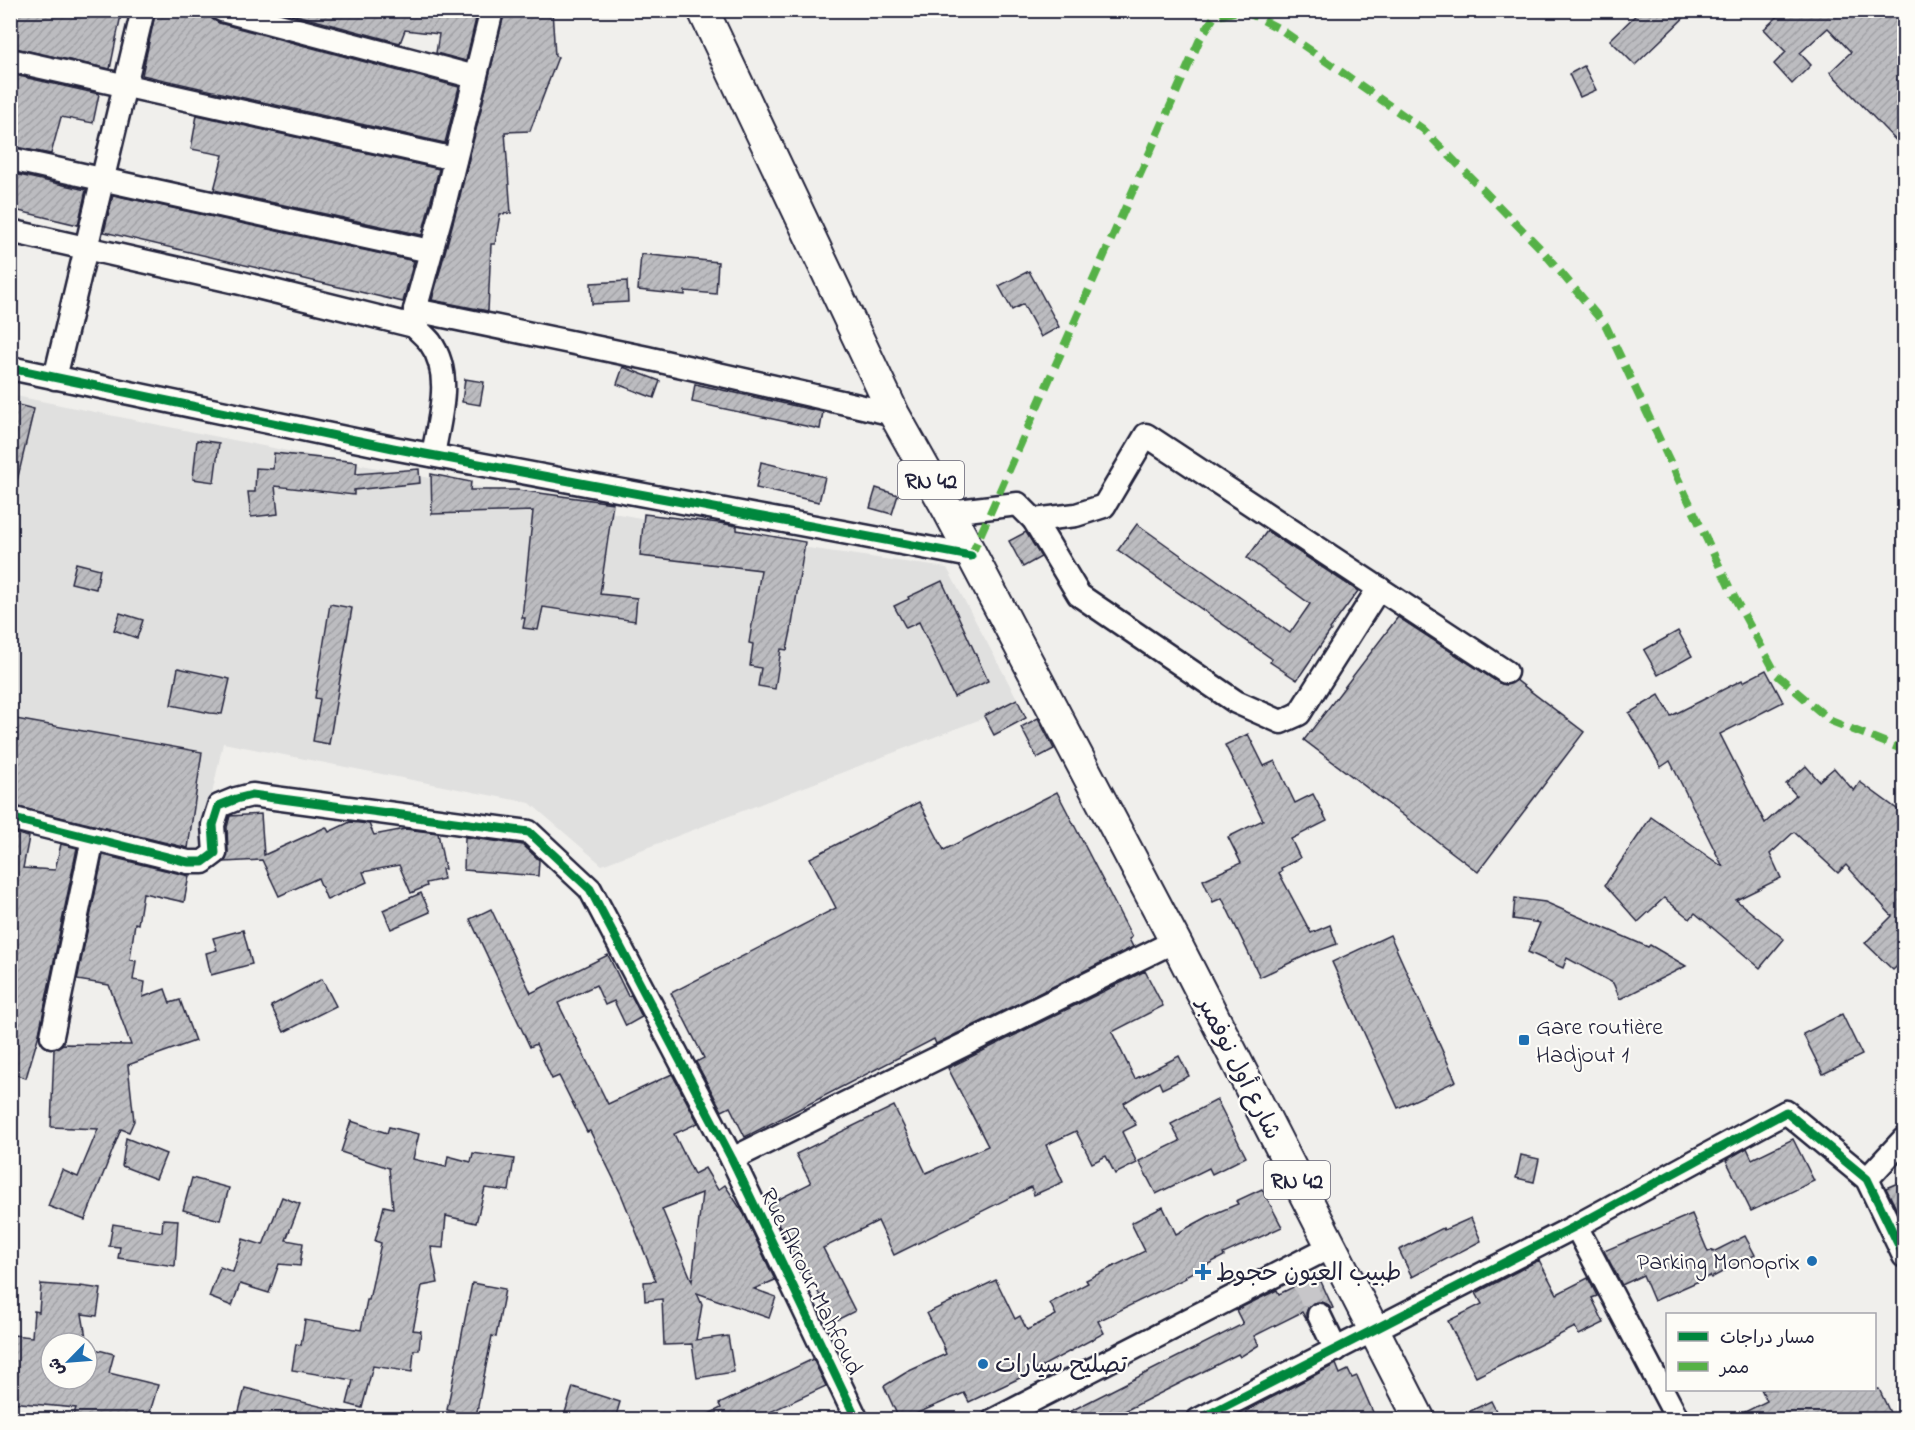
<svg xmlns="http://www.w3.org/2000/svg" width="1915" height="1430" viewBox="0 0 1915 1430" font-family="'Indie Flower','Playpen Sans Arabic',sans-serif">
	<defs>
		<pattern id="building-hatch" width="6" height="6" patternUnits="userSpaceOnUse" patternTransform="scale(1.5)"><rect width="6" height="6" fill="#bcbcc0"/><path d="M-1 1l2-2M0 6l6-6M5 7l2-2" fill="none" stroke="#a1a1a6"/></pattern>
	</defs>
	<rect width="100%" height="100%" fill="#f0efec"/>
	<filter id="ink" filterUnits="userSpaceOnUse"><feTurbulence type="fractalNoise" baseFrequency=".0167" numOctaves="2"/><feDisplacementMap in="SourceGraphic" scale="12" xChannelSelector="R" yChannelSelector="G"/><feConvolveMatrix kernelMatrix="1 2 1 2 8 2 1 2 1" color-interpolation-filters="sRGB"/></filter>
	<g filter="url(#ink)">
		<!-- built -->
		<path fill="#e0e0df" d="M11,395L283,450L766,542L947,568L1020,704L602,865L530,803L223,743L200,850L11,809Z"/>
		<!-- building -->
		<g fill="url(#building-hatch)" stroke="#22223b" stroke-width="1.5" fill-rule="evenodd">
			<path d="M10,10H122L110,69L10,47Z"/>
			<path d="M156,10H209L212,19L219,23L459,87L445,143L142,75Z"/>
			<path d="M277,10H478L466,61L436,53L439,34L405,30L400,43Z"/>
			<path d="M505,10H552L555,56L558,57L530,131L505,132L511,213L500,214L495,244H491L488,311L432,300L458,204Z"/>
			<path d="M1641,10H1692L1635,65L1610,40Z"/>
			<path d="M1785,10H1892L1905,23V150L1830,72L1851,52L1828,28L1800,53L1811,65L1792,84L1774,64L1786,52L1764,29Z"/>
			<path d="M1584,66L1596,90L1580,97L1569,74Z"/>
			<path d="M10,74L99,94L93,123L61,117L51,154L10,146Z"/>
			<path d="M197,115L439,169L422,235L214,190L223,155L191,149Z"/>
			<path d="M10,173L86,190L78,225L10,209Z"/>
			<path d="M113,195L414,261L403,302L104,232Z"/>
			<path d="M641,254L718,262L716,294L685,291V295L638,290Z"/>
			<path d="M1029,271L1059,327L1041,337L1023,304L1012,310L999,286Z"/>
			<path d="M627,281L628,302L592,304L591,283Z"/>
			<path d="M623,367L660,381L654,398L617,384Z"/>
			<path d="M465,379L484,382L480,405L462,402Z"/>
			<path d="M695,384L823,412L820,429L692,402Z"/>
			<path d="M10,403L34,409L17,481L10,480Z"/>
			<path d="M197,440L219,443L214,482L193,479Z"/>
			<path d="M274,453L357,462L356,474L419,469L420,483L354,490V495L275,486L278,514L251,517L248,492H255L256,468L273,469Z"/>
			<path d="M761,462L825,477L819,502L756,488Z"/>
			<path d="M431,474L471,482L470,490H517L613,503L600,594L637,598L635,621L543,607L538,630L523,628L525,618H522L533,511L432,514Z"/>
			<path d="M876,488L898,495L892,514L870,508Z"/>
			<path d="M644,514L719,523L737,526V530L805,542L791,631L787,650L781,649L775,689L758,686L761,668L750,666L753,644L749,643L761,570L640,556Z"/>
			<path d="M1137,524L1290,633L1310,604L1247,558L1267,531L1358,591L1330,629L1331,630L1297,680L1270,662L1272,659L1118,550Z"/>
			<path d="M1026,532L1041,557L1023,567L1009,541Z"/>
			<path d="M76,563L100,569L96,589L71,583Z"/>
			<path d="M942,581L988,681L954,697L919,622L906,628L894,606L909,599L908,597Z"/>
			<path d="M330,604L352,608L329,744L313,741L320,699L315,698Z"/>
			<path d="M120,613L143,620L137,638L114,630Z"/>
			<path d="M1398,617L1499,683L1506,685L1516,680L1584,732L1478,872L1304,740Z"/>
			<path d="M1678,631L1692,656L1658,675L1644,650Z"/>
			<path d="M178,668L230,679L222,714L210,713L171,705Z"/>
			<path d="M1766,670L1783,702L1720,734L1765,823L1796,795L1786,784L1806,766L1819,781L1834,768L1854,791L1860,782L1905,815V959L1893,970L1865,943L1892,916L1846,865L1838,873L1794,832L1770,854L1781,878L1736,900L1784,939L1760,968L1695,913L1690,919L1664,898L1638,922L1605,885L1651,817L1723,867L1670,761L1661,767L1629,713L1659,695L1671,716L1742,680L1743,682Z"/>
			<path d="M1017,699L1026,718L994,735L984,716Z"/>
			<path d="M10,718L202,752L188,848L10,805Z"/>
			<path d="M1038,718L1054,749L1037,758L1021,727Z"/>
			<path d="M1248,734L1264,766L1275,761L1295,803L1313,794L1327,821L1291,839L1300,858L1281,868L1282,871L1279,873L1311,933L1330,925L1337,944L1315,952V951L1260,977L1222,898L1213,902L1203,880L1241,863L1228,837L1263,820L1225,745Z"/>
			<path d="M1057,792L1132,937L1129,939L1133,947L936,1044L934,1039L745,1137L730,1107L722,1111L696,1062L704,1058L671,993L836,908L810,858L919,802L944,850Z"/>
			<path d="M261,814L264,855L326,827L329,832L350,822L369,824L374,835L405,829L438,833L445,869H442L444,879L426,883L427,886L411,893L399,865L363,872L367,882L327,900L318,878L279,896L262,860L225,862L228,852L227,827L230,816Z"/>
			<path d="M10,832L29,837L23,868L55,870L61,844L77,848L39,1034L26,1078L10,1073V895L17,896V892H10Z"/>
			<path d="M465,837L523,845L539,860L538,876L464,870Z"/>
			<path d="M103,855L189,876L184,902L143,893L138,924L135,923L130,960L136,961L133,980L145,982L143,997L165,989L170,1003L180,1000L195,1041L128,1065L134,1121L129,1132L121,1129L85,1220L48,1206L62,1170L78,1177L98,1129L51,1127L54,1049L63,1044L131,1045L109,985L77,980Z"/>
			<path d="M421,893L430,912L391,929L383,910Z"/>
			<path d="M1515,898L1545,902L1648,947L1650,945L1686,966L1620,999L1613,983L1567,958L1563,968L1528,952L1540,923L1513,919Z"/>
			<path d="M491,909L531,993L608,955L628,996L631,995L642,1017L626,1026L614,1001L605,1005L596,985L558,1003L608,1104L672,1074L698,1123L674,1134L694,1174L705,1168L718,1190L725,1185L744,1214L775,1280L754,1289L776,1297L769,1318L697,1293L702,1305L696,1340L728,1336L734,1372L697,1378L692,1344L664,1345L662,1299L645,1301L644,1282L656,1281L621,1194L590,1131L587,1132L559,1076L552,1079L536,1044L530,1047L470,919ZM702,1193L692,1281L662,1209Z"/>
			<path d="M243,930L252,964L211,975L206,953L217,950L213,938Z"/>
			<path d="M1390,935L1456,1081L1398,1108L1332,962Z"/>
			<path d="M1145,971L1163,1006L1112,1032L1135,1079L1179,1056L1189,1076L1162,1089L1159,1082L1124,1103L1136,1125L1122,1132L1137,1163L1115,1174L1106,1156L1092,1163L1076,1131L1046,1145L1063,1182L1034,1195L1031,1187L894,1255L878,1221L823,1248L855,1311L833,1322L805,1266L799,1268L769,1204L811,1183L796,1154L894,1106L926,1173L988,1146L948,1068Z"/>
			<path d="M322,979L336,1006L284,1032L271,1006Z"/>
			<path d="M1842,1014L1862,1055L1823,1074L1803,1034Z"/>
			<path d="M1217,1100L1246,1157L1212,1174L1209,1168L1156,1194L1139,1161L1180,1141L1171,1124Z"/>
			<path d="M351,1121L387,1133L389,1127L419,1134L413,1159L446,1167L448,1156L471,1162L473,1153L514,1159L509,1191L485,1188L476,1223L446,1216L443,1248L431,1247L438,1283L422,1286L413,1330L421,1331L419,1350H414L412,1372L373,1366L362,1408L347,1404L353,1380L292,1370L296,1344L301,1345L305,1320L361,1330L367,1300H369L381,1243L375,1241L384,1206L393,1208L389,1168L341,1152Z"/>
			<path d="M126,1138L166,1154L156,1179L122,1166Z"/>
			<path d="M1793,1139L1814,1181L1751,1211L1726,1160L1747,1148L1752,1159Z"/>
			<path d="M1521,1155L1539,1159L1534,1182L1516,1178Z"/>
			<path d="M192,1178L229,1188L220,1220L183,1210Z"/>
			<path d="M1905,1180V1226L1886,1188Z"/>
			<path d="M1262,1189L1282,1227L1223,1254L1224,1256L1185,1276L1186,1278L1098,1321L1104,1333L1022,1377L969,1402L964,1393L904,1419H899L884,1386L907,1372L946,1354L944,1349H945L927,1313L996,1280L1015,1319L1020,1316L1027,1330L1056,1315L1050,1303L1088,1283L1086,1280L1145,1251L1131,1223L1163,1207L1176,1234L1211,1215L1238,1204L1236,1201Z"/>
			<path d="M282,1197L300,1204L286,1240L303,1243L300,1266L279,1264L269,1293L240,1284L232,1306L209,1297L220,1267L233,1272L243,1239L263,1245Z"/>
			<path d="M1692,1214L1708,1252L1712,1250L1713,1252L1745,1236L1755,1255L1711,1278L1710,1276L1654,1301L1643,1275L1622,1285L1604,1251Z"/>
			<path d="M1471,1218L1481,1241L1412,1277L1399,1250L1443,1228L1444,1230Z"/>
			<path d="M163,1219L178,1220L175,1266L118,1258L120,1247L109,1246L113,1224L162,1232Z"/>
			<path d="M1539,1260L1557,1294L1588,1278L1597,1296L1592,1298L1604,1323L1579,1335L1575,1327L1476,1377L1448,1321L1482,1304L1476,1293Z"/>
			<path d="M1318,1275L1333,1308L1331,1309L1327,1304L1321,1302L1313,1303L1308,1308L1306,1313L1307,1321L1302,1312L1254,1336L1259,1345L1240,1357L1238,1354L1109,1419H1055L1243,1324L1236,1310L1277,1290L1279,1294Z"/>
			<path d="M472,1283L505,1289L496,1337L492,1336L476,1416L447,1410Z"/>
			<path d="M41,1284L81,1287V1286L101,1289L97,1316L82,1314L87,1343L51,1341V1379H87V1347L114,1354L109,1373L158,1385L148,1419H72L76,1408L10,1402L13,1335L32,1337L34,1311L39,1312Z"/>
			<path d="M813,1359L826,1386L755,1419H699L721,1408L719,1404Z"/>
			<path d="M1336,1364L1340,1374L1348,1370L1352,1378L1357,1376L1376,1419H1250L1246,1411Z"/>
			<path d="M573,1387L620,1402L615,1419H563Z"/>
			<path d="M245,1388L348,1413L347,1419H237Z"/>
			<path d="M1761,1389H1879L1893,1419H1731L1767,1401Z"/>
			<path d="M1491,1401L1500,1419H1454Z"/>
		</g>
		<g fill="none" stroke-linecap="round" stroke-linejoin="round">
			<!-- minor-tunnel -->
			<path stroke="#c7c6c9" stroke-width="22" stroke-dasharray="22 11" stroke-linecap="butt" d="M1303,1282L1319,1315"/>
			<!-- minor casing -->
			<g stroke="#22223b" stroke-width="27">
				<g id="minor">
					<path d="M222,10L475,77"/>
					<path d="M10,60L455,159"/>
					<path d="M10,159L430,251"/>
					<path d="M10,231L241,283L414,326"/>
					<path d="M415,310L647,358L894,414"/>
					<path d="M10,368L393,448L971,556"/>
					<path d="M55,378L143,10"/>
					<path d="M433,455C439,419 454,375 430,342C425,336 419,331 414,326L415,310L445,201L492,10"/>
					<path d="M949,512L1018,504L1034,520L1079,595L1236,702L1281,722L1299,714L1379,588"/>
					<path d="M1034,520L1076,515L1104,506L1146,435L1506,672"/>
					<path d="M10,818L188,862H203L215,853L213,825L219,806L236,799L252,795L529,832L590,889L732,1159L857,1420"/>
					<path d="M52,1036L93,838"/>
					<path d="M732,1159L1175,941"/>
					<path d="M1867,1179L1904,1139"/>
					<path d="M1576,1226L1678,1420"/>
					<path d="M1319,1315L1336,1350"/>
					<path d="M994,1420L1330,1247"/>
					<path d="M1198,1420L1576,1226L1786,1112L1867,1179L1904,1256"/>
				</g>
			</g>
			<!-- major casing -->
			<g stroke="#22223b" stroke-width="34">
				<path id="major" d="M703,10L894,414L949,512L1175,941L1420,1420"/>
			</g>
			<!-- minor -->
			<use href="#minor" stroke="#fdfcf7" stroke-width="22"/>
			<!-- major -->
			<use href="#major" stroke="#fdfcf7" stroke-width="30"/>
			<!-- quiet -->
			<g stroke="#55b146" stroke-width="8" stroke-dasharray="15 8" stroke-linecap="butt">
				<path d="M1243,10L1280,29L1423,129L1541,249L1606,326L1733,595L1777,675L1831,721L1904,750"/>
				<path d="M971,556L1200,39L1214,17L1243,10"/>
			</g>
			<!-- cycleway casing -->
			<g stroke="#fdfcf7" stroke-width="13">
				<g id="cycleway">
					<path d="M10,368L393,448L971,556"/>
					<path d="M10,818L188,862H203L215,853L213,825L219,806L236,799L252,795L529,832L590,889L732,1159L857,1420"/>
					<path d="M1198,1420L1576,1226L1786,1112L1867,1179L1904,1256"/>
				</g>
			</g>
			<!-- cycleway -->
			<use href="#cycleway" stroke="#00873e" stroke-width="9"/>
		</g>
	</g>
	<!-- markers -->
	<g fill="#1f6fb2" stroke="#fdfcf7" stroke-width="2">
		<rect x="1518" y="1034" width="12" height="12" rx="3"/>
		<circle cx="1812" cy="1261" r="6"/>
		<path d="M1200 1263h6v6h6v6h-6v6h-6v-6h-6v-6h6z"/>
		<circle cx="983" cy="1364" r="6"/>
	</g>
	<g text-anchor="middle" stroke-width="4.5" stroke-linejoin="round" paint-order="stroke">
		<!-- shield labels -->
		<g fill="#fdfcf7" stroke="#646373" stroke-width="1.5">
			<rect x="898" y="461" width="66" height="38" rx="4.5"/>
			<rect x="1264" y="1161" width="66" height="38" rx="4.5"/>
		</g>
		<g font-size="22" font-weight="bold" fill="#22223b">
			<text x="931" y="488">RN 42</text>
			<text x="1297" y="1188">RN 42</text>
		</g>
		<!-- poi labels -->
		<g font-size="24" fill="#22223b" stroke="#fdfcf7" text-anchor="start">
			<text x="1536" y="1034">Gare routière<tspan x="1536" dy="28">Hadjout 1</tspan></text>
			<text x="1800" y="1269" text-anchor="end">Parking Monoprix</text>
			<text x="1216" y="1280">طبيب العيون حجوط</text>
			<text x="995" y="1372">تصليح سيارات</text>
		</g>
		<!-- street labels -->
		<g font-size="24" fill="#22223b" stroke="#fdfcf7">
			<text transform="translate(1240 1068) rotate(63)" y="8">شارع أول نوفمبر</text>
			<text transform="translate(812 1281) rotate(64)" y="8">Rue Akrour Mahfoud</text>
		</g>
	</g>
	<!-- margin -->
	<rect width="1915" height="1430" fill="none" stroke="#fdfcf7" stroke-width="36"/>
	<rect x="18" y="18" width="1879" height="1394" fill="none" stroke="#22223b" stroke-width="2" filter="url(#ink)"/>
	<!-- legend -->
	<rect x="1666" y="1313" width="210" height="78" fill="#fdfcf7" stroke="#a5a5ac" stroke-width="1.5"/>
	<rect x="1678" y="1332" width="30" height="9" fill="#00873e" stroke="#a5a5ac" stroke-width="1.5"/>
	<text x="1720" y="1343" font-size="18" fill="#22223b">مسار دراجات</text>
	<rect x="1678" y="1362" width="30" height="9" fill="#55b146" stroke="#a5a5ac" stroke-width="1.5"/>
	<text x="1720" y="1373" font-size="18" fill="#22223b">ممر</text>
	<!-- north arrow -->
	<g transform="translate(69 1361) rotate(245)"><circle r="28" fill="#fdfcf7" stroke="#a5a5ac" stroke-width="1.5"/>
	<path d="M0-4.5L10 22L0 15L-10 22Z" fill="#1f6fb2"/>
	<text y="-9" font-size="16" font-weight="bold" text-anchor="middle" fill="#22223b">ش</text>
	</g>
</svg>
